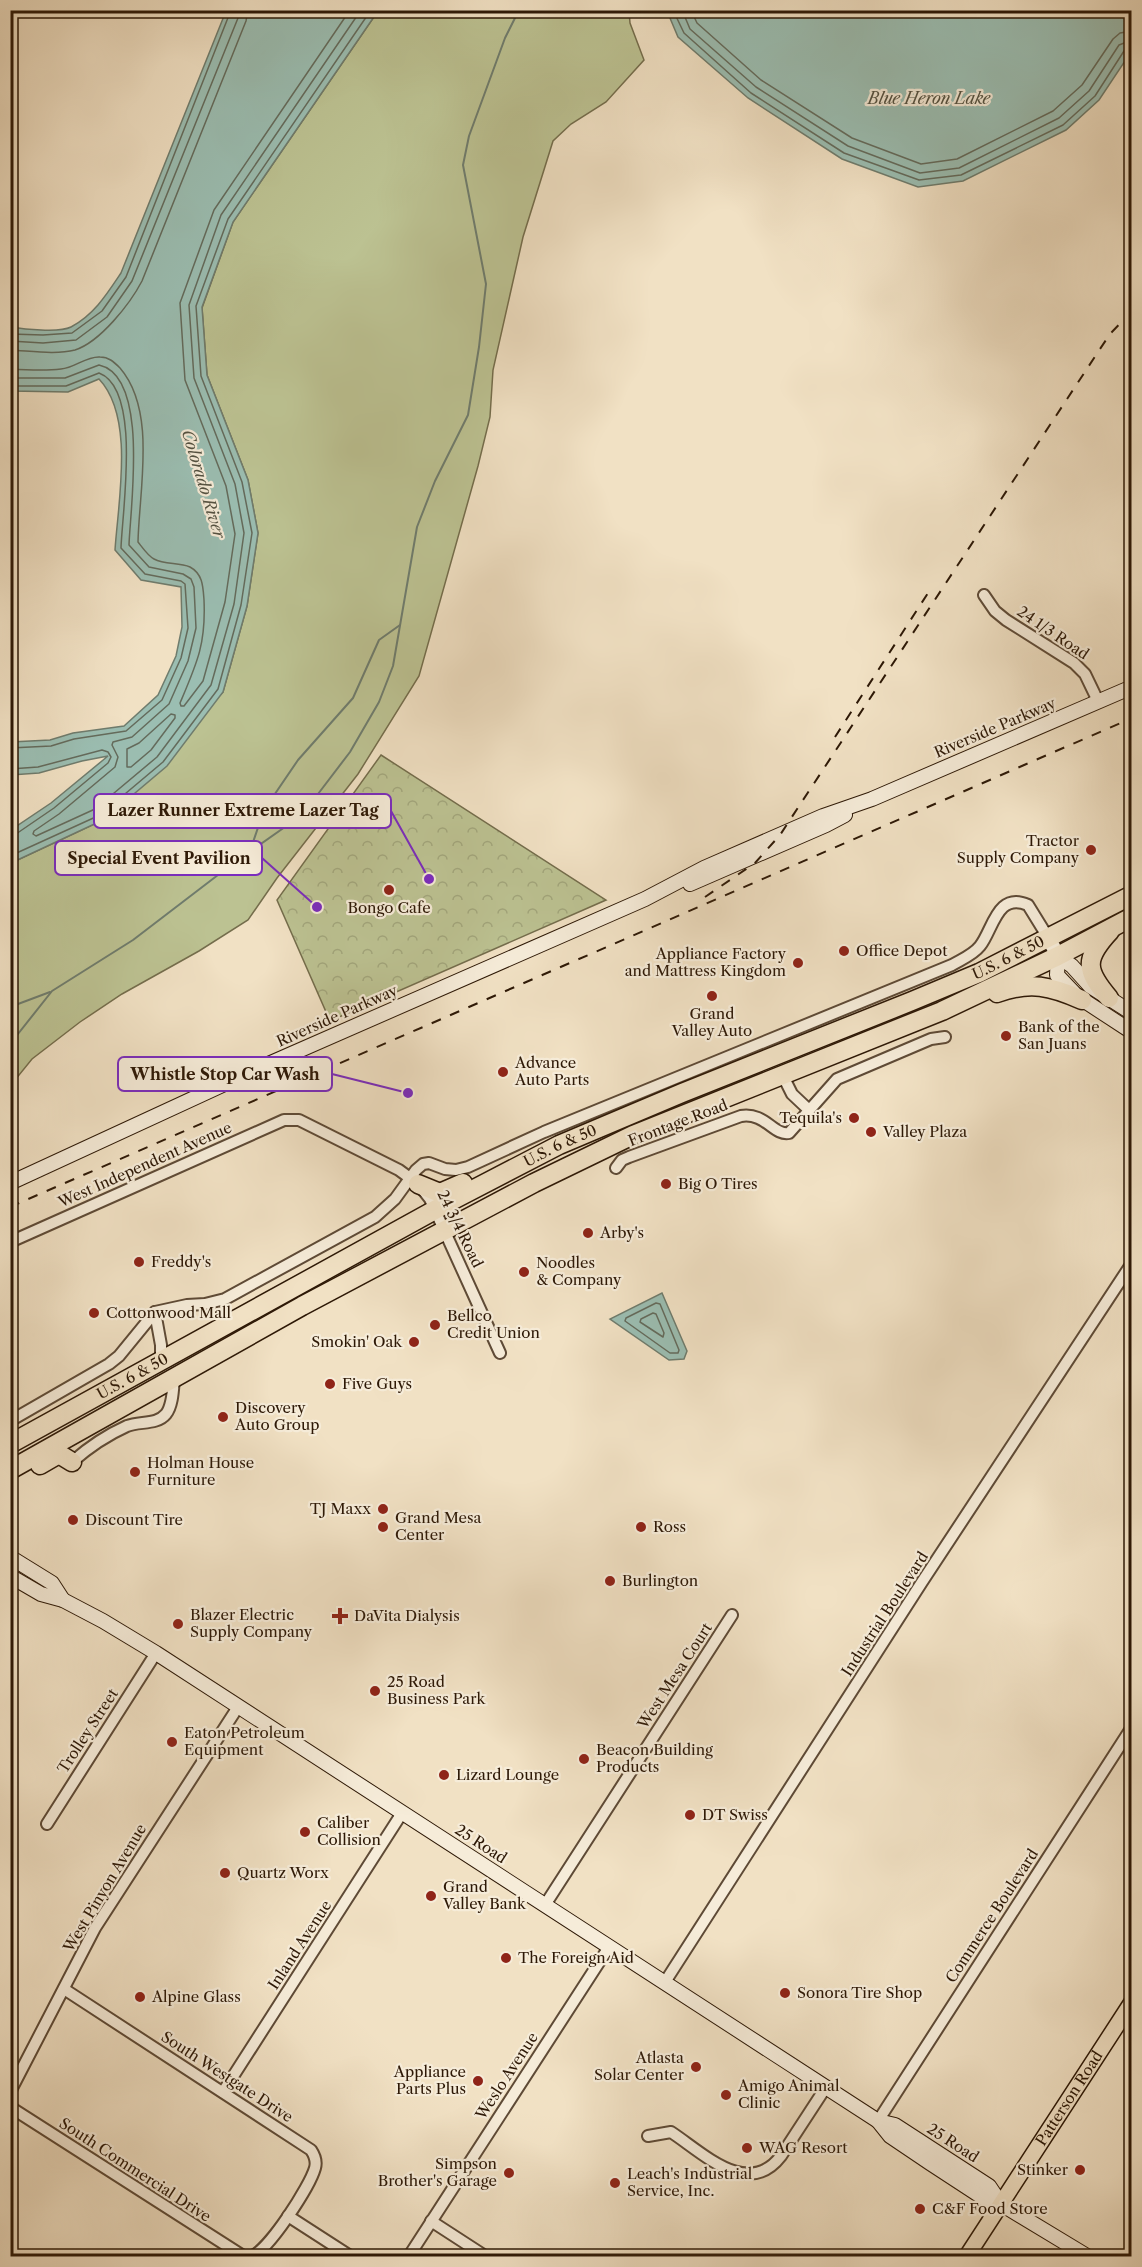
<svg xmlns="http://www.w3.org/2000/svg" width="1142" height="2267" viewBox="0 0 1142 2267" font-family="'Libre Caslon Text',serif">
	<defs>
		<pattern id="forest-crowns" width="20" height="18" patternUnits="userSpaceOnUse" patternTransform="scale(1.5)"><rect width="20" height="18" fill="#bcc292"/><path d="M2 6a3 3 0 1 1 6 0M12 15a3 3 0 1 1 6 0" fill="none" stroke="#a2a67c"/></pattern>
	</defs>
	<rect width="100%" height="100%" fill="#f1e1c4"/>
	<filter id="stains"><feTurbulence type="fractalNoise" baseFrequency=".00333" numOctaves="4"/><feColorMatrix values="0 0 0 0 .2 0 0 0 0 .09 0 0 0 0 .02 0 0 0 .5 -.17"/></filter>
	<radialGradient id="worn" r=".72"><stop offset=".6" stop-color="#630" stop-opacity="0"/><stop offset="1" stop-color="#630" stop-opacity=".3"/></radialGradient>
	<!-- green -->
	<path fill="#bcc292" stroke="#746d4c" stroke-width="1.5" d="M378,11H629L630,23L644,60L606,102L571,124L553,141L523,237L493,370L490,417L478,466L419,676L358,774L277,878L248,920L199,951L122,994L80,1022L32,1059L11,1085V863L103,820L223,692L247,606L258,533L248,480L207,375L202,308L233,222Z"/>
	<!-- forest -->
	<path fill="url(#forest-crowns)" stroke="#746d4c" stroke-width="1.5" d="M381,755L606,900L330,1021L277,900Z"/>
	<!-- water -->
	<g fill="#9bbeb2" stroke="#6f7c6d" stroke-width="1.5">
		<path d="M226,11H378L233,222L202,307L207,375L248,480L258,533L247,606L223,692L167,766L103,820L11,863V830L51,803L108,756L82,761L39,773L11,775V742L50,740L73,733L124,726L158,695L176,656L182,627L181,587L141,580L115,550C118,502 135,417 99,379L68,392L11,391V327C23,329 59,333 71,327C94,315 107,294 121,273Z"/>
		<path d="M667,11H1131V43L1129,55L1099,100L1066,130L963,181L918,187L842,159L748,98L678,37Z"/>
		<path d="M662,1293L687,1351L684,1359L669,1360L610,1319Z"/>
	</g>
	<g fill="none" stroke-linecap="round" stroke-linejoin="round">
		<!-- shore -->
		<g stroke="#646b5c" stroke-width="1.5">
			<path d="M673,10L684,33L751,93L844,153L919,180L961,175L1063,125L1095,96L1124,51L1132,48"/>
			<path d="M682,10L690,29L756,87L848,146L920,173L959,168L1059,118L1089,91L1119,45L1132,40"/>
			<path d="M691,10L697,23L761,80L852,138L921,164L957,159L1053,111L1082,85L1113,39L1120,33L1132,31"/>
			<path d="M10,334L43,335L72,333L102,311L126,277L231,10"/>
			<path d="M10,341L43,343L76,340L107,317L132,281L238,18L239,10"/>
			<path d="M10,350C31,351 56,355 75,350C100,342 130,304 142,281L246,21L248,10"/>
			<path d="M10,369C27,370 45,371 61,369C75,368 86,356 100,357C109,357 114,362 120,368C157,411 139,490 138,542C142,547 148,556 154,559C165,565 179,562 190,567C203,574 203,587 204,600C206,644 197,663 180,703L181,706H184L203,681L225,602L235,534L226,486L185,380L180,303L214,210L350,10"/>
			<path d="M10,378H65L99,365C150,376 130,509 129,545L149,567L183,574L191,579L194,587L196,628L188,661L169,704L132,737L113,742L112,745L118,757L115,767L59,814L34,831L33,834L36,836L95,809L157,757L211,685L234,604L244,533L235,484L194,378L189,305L221,215L361,10"/>
			<path d="M10,386H66L99,373C142,389 122,512 121,548L145,574L181,581L185,584L188,628L181,658L162,700L126,731L74,739L51,746L10,748"/>
			<path d="M171,714L175,715V718L151,750L131,767H127V749L139,743Z"/>
			<path d="M10,769L38,767L102,750L108,752L111,757L108,763L54,808L16,834L10,835"/>
			<path d="M10,856L100,815L163,762L218,689L241,605L252,533L242,482L201,376L196,306L228,219L371,10"/>
			<path d="M656,1303L660,1304L679,1350L678,1353H670L625,1321L626,1318Z"/>
			<path d="M653,1313L656,1314L664,1333L663,1337L640,1322L641,1319Z"/>
		</g>
		<!-- stream -->
		<g stroke="#6f7c6d" stroke-width="2">
			<path d="M250,851L264,810L298,760L353,698L379,640L400,625"/>
			<path d="M10,1007L50,992"/>
			<path d="M10,1044L52,991L133,940L231,865L292,822L318,794L350,752L379,702L393,666L417,527L435,481L468,415L479,347L486,284L463,165L469,136L505,38L519,10"/>
		</g>
		<!-- street casing -->
		<g stroke="#5e4a36" stroke-width="14">
			<g id="street">
				<path d="M984,595L995,611L1006,620L1074,663L1085,674L1098,701"/>
				<path d="M782,1074L792,1094L809,1110"/>
				<path d="M616,1168L622,1160L629,1157L741,1116C765,1112 774,1136 789,1133L837,1079L931,1039L945,1037"/>
				<path d="M10,1242L284,1120H299L399,1170L418,1184L430,1199L500,1353"/>
				<path d="M155,1312L161,1345V1361"/>
				<path d="M10,1421L109,1364L119,1356L155,1312L187,1305L205,1304L225,1299L375,1217L395,1199L416,1170L423,1164L429,1163L445,1169L456,1170L468,1167L544,1132L952,965C962,959 973,955 980,946C993,930 997,891 1028,905L1049,939"/>
				<path d="M72,1462C89,1447 107,1435 127,1426C140,1421 157,1425 166,1414C173,1405 173,1388 174,1378"/>
				<path d="M47,1824L156,1653"/>
				<path d="M545,1905L732,1615"/>
				<path d="M665,1982L922,1582L1132,1263"/>
				<path d="M64,1989L311,2150C315,2156 317,2161 315,2168C310,2186 269,2250 252,2256"/>
				<path d="M10,2092L95,1928L238,1707"/>
				<path d="M223,2092L402,1813"/>
				<path d="M10,2107L243,2256"/>
				<path d="M878,2121L1132,1727"/>
				<path d="M648,2136L671,2132C703,2153 748,2199 781,2156L826,2087"/>
				<path d="M288,2216L350,2256"/>
				<path d="M431,2221L485,2256"/>
				<path d="M409,2256L609,1947"/>
			</g>
		</g>
		<!-- secondary casing -->
		<g stroke="#2d1806" stroke-width="16">
			<g id="secondary">
				<path d="M690,884L826,825L845,815"/>
				<path d="M1049,939L1058,956L1072,966L1090,986L1132,1013"/>
				<path d="M1058,956L1057,975L1077,996L1132,1032"/>
				<path d="M10,1183L257,1069L645,899L704,868L823,816L872,799L1132,687"/>
				<path d="M10,1557L52,1583L63,1600"/>
				<path d="M10,1576L41,1594L63,1600L103,1621L156,1653L878,2121L895,2125L989,2186L1001,2204"/>
				<path d="M878,2121L890,2136L930,2163L985,2199L1001,2204L1087,2256"/>
			</g>
		</g>
		<!-- primary casing -->
		<g stroke="#2d1806" stroke-width="18">
			<g id="primary">
				<path id="s1" d="M967,2256L1132,2002"/>
			</g>
		</g>
		<!-- highway casing -->
		<g stroke="#2d1806" stroke-width="21">
			<g id="highway">
				<path d="M997,993C1030,981 1051,986 1082,1000"/>
				<path d="M1109,998C1085,970 1084,959 1110,931"/>
				<path d="M418,1184L440,1193L463,1183"/>
				<path id="s2" d="M10,1444L453,1200L559,1145L682,1093L912,1001L979,973L1132,895"/>
				<path d="M40,1465L59,1454L72,1462"/>
				<path d="M10,1470L302,1306L534,1183L633,1135L942,1011L1058,956L1132,917"/>
			</g>
		</g>
		<!-- street -->
		<use href="#street" stroke="#f6ecd9" stroke-width="10"/>
		<!-- secondary -->
		<use href="#secondary" stroke="#f6ecd9" stroke-width="14"/>
		<!-- primary -->
		<use href="#primary" stroke="#f1e1c4" stroke-width="15"/>
		<!-- highway -->
		<use href="#highway" stroke="#f1e1c4" stroke-width="18"/>
		<!-- rail -->
		<g stroke="#2d1806" stroke-width="2" stroke-dasharray="10 10" stroke-linecap="butt">
			<path d="M835,737L928,593"/>
			<path d="M705,897L755,863L780,835L1098,352L1110,334L1132,311"/>
			<path d="M10,1207L1132,718"/>
		</g>
	</g>
	<!-- markers -->
	<g fill="#8f2418" stroke="#f6ecd9" stroke-width="2">
		<circle cx="1091" cy="850" r="6"/>
		<circle cx="389" cy="890" r="6"/>
		<circle cx="844" cy="951" r="6"/>
		<circle cx="798" cy="963" r="6"/>
		<circle cx="712" cy="996" r="6"/>
		<circle cx="1006" cy="1036" r="6"/>
		<circle cx="503" cy="1072" r="6"/>
		<circle cx="854" cy="1118" r="6"/>
		<circle cx="871" cy="1132" r="6"/>
		<circle cx="666" cy="1184" r="6"/>
		<circle cx="588" cy="1233" r="6"/>
		<circle cx="139" cy="1262" r="6"/>
		<circle cx="524" cy="1272" r="6"/>
		<circle cx="94" cy="1313" r="6"/>
		<circle cx="435" cy="1325" r="6"/>
		<circle cx="414" cy="1342" r="6"/>
		<circle cx="330" cy="1384" r="6"/>
		<circle cx="223" cy="1417" r="6"/>
		<circle cx="135" cy="1472" r="6"/>
		<circle cx="383" cy="1509" r="6"/>
		<circle cx="73" cy="1520" r="6"/>
		<circle cx="383" cy="1527" r="6"/>
		<circle cx="641" cy="1527" r="6"/>
		<circle cx="610" cy="1581" r="6"/>
		<path d="M337 1607h6v6h6v6h-6v6h-6v-6h-6v-6h6z"/>
		<circle cx="178" cy="1624" r="6"/>
		<circle cx="375" cy="1691" r="6"/>
		<circle cx="172" cy="1742" r="6"/>
		<circle cx="584" cy="1759" r="6"/>
		<circle cx="444" cy="1775" r="6"/>
		<circle cx="690" cy="1815" r="6"/>
		<circle cx="305" cy="1832" r="6"/>
		<circle cx="225" cy="1873" r="6"/>
		<circle cx="431" cy="1896" r="6"/>
		<circle cx="506" cy="1958" r="6"/>
		<circle cx="785" cy="1993" r="6"/>
		<circle cx="140" cy="1997" r="6"/>
		<circle cx="696" cy="2067" r="6"/>
		<circle cx="478" cy="2081" r="6"/>
		<circle cx="726" cy="2095" r="6"/>
		<circle cx="747" cy="2148" r="6"/>
		<circle cx="1080" cy="2170" r="6"/>
		<circle cx="509" cy="2173" r="6"/>
		<circle cx="615" cy="2183" r="6"/>
		<circle cx="920" cy="2209" r="6"/>
	</g>
	<g text-anchor="middle" stroke-width="4.5" stroke-linejoin="round" paint-order="stroke">
		<!-- street labels -->
		<g font-size="15" fill="#2d1806" stroke="#f6ecd9">
			<text transform="translate(1053 633) rotate(34)" y="5">24 1/3 Road</text>
			<text transform="translate(995 728) rotate(-23)" y="5">Riverside Parkway</text>
			<text dy="5" stroke="none"><textPath href="#s2" startOffset="1112">U.S. 6 &amp; 50</textPath></text>
			<text transform="translate(337 1016) rotate(-24)" y="5">Riverside Parkway</text>
			<text transform="translate(678 1123) rotate(-21)" y="5">Frontage Road</text>
			<text dy="5" stroke="none"><textPath href="#s2" startOffset="626">U.S. 6 &amp; 50</textPath></text>
			<text transform="translate(145 1165) rotate(-24)" y="5">West Independent Avenue</text>
			<text transform="translate(460 1229) rotate(64)" y="5">24 3/4 Road</text>
			<text dy="5" stroke="none"><textPath href="#s2" startOffset="140">U.S. 6 &amp; 50</textPath></text>
			<text transform="translate(885 1614) rotate(-57)" y="5">Industrial Boulevard</text>
			<text transform="translate(675 1676) rotate(-57)" y="5">West Mesa Court</text>
			<text transform="translate(88 1731) rotate(-57)" y="5">Trolley Street</text>
			<text transform="translate(481 1844) rotate(33)" y="5">25 Road</text>
			<text transform="translate(105 1888) rotate(-59)" y="5">West Pinyon Avenue</text>
			<text transform="translate(992 1916) rotate(-57)" y="5">Commerce Boulevard</text>
			<text transform="translate(300 1945) rotate(-57)" y="5">Inland Avenue</text>
			<text transform="translate(507 2076) rotate(-57)" y="5">Weslo Avenue</text>
			<text transform="translate(227 2077) rotate(33)" y="5">South Westgate Drive</text>
			<text dy="5" stroke="none"><textPath href="#s1" startOffset="188">Patterson Road</textPath></text>
			<text transform="translate(953 2143) rotate(33)" y="5">25 Road</text>
			<text transform="translate(135 2170) rotate(33)" y="5">South Commercial Drive</text>
		</g>
		<!-- poi labels -->
		<g font-size="15" fill="#2d1806" stroke="#f6ecd9" text-anchor="start">
			<text x="1079" y="846" text-anchor="end">Tractor<tspan x="1079" dy="17">Supply Company</tspan></text>
			<text x="389" y="913" text-anchor="middle">Bongo Cafe</text>
			<text x="856" y="956">Office Depot</text>
			<text x="786" y="959" text-anchor="end">Appliance Factory<tspan x="786" dy="17">and Mattress Kingdom</tspan></text>
			<text x="712" y="1019" text-anchor="middle">Grand<tspan x="712" dy="17">Valley Auto</tspan></text>
			<text x="1018" y="1032">Bank of the<tspan x="1018" dy="17">San Juans</tspan></text>
			<text x="515" y="1068">Advance<tspan x="515" dy="17">Auto Parts</tspan></text>
			<text x="842" y="1123" text-anchor="end">Tequila's</text>
			<text x="883" y="1137">Valley Plaza</text>
			<text x="678" y="1189">Big O Tires</text>
			<text x="600" y="1238">Arby's</text>
			<text x="151" y="1267">Freddy's</text>
			<text x="536" y="1268">Noodles<tspan x="536" dy="17">&amp; Company</tspan></text>
			<text x="106" y="1318">Cottonwood Mall</text>
			<text x="447" y="1321">Bellco<tspan x="447" dy="17">Credit Union</tspan></text>
			<text x="402" y="1347" text-anchor="end">Smokin' Oak</text>
			<text x="342" y="1389">Five Guys</text>
			<text x="235" y="1413">Discovery<tspan x="235" dy="17">Auto Group</tspan></text>
			<text x="147" y="1468">Holman House<tspan x="147" dy="17">Furniture</tspan></text>
			<text x="371" y="1514" text-anchor="end">TJ Maxx</text>
			<text x="395" y="1523">Grand Mesa<tspan x="395" dy="17">Center</tspan></text>
			<text x="85" y="1525">Discount Tire</text>
			<text x="653" y="1532">Ross</text>
			<text x="622" y="1586">Burlington</text>
			<text x="190" y="1620">Blazer Electric<tspan x="190" dy="17">Supply Company</tspan></text>
			<text x="354" y="1621">DaVita Dialysis</text>
			<text x="387" y="1687">25 Road<tspan x="387" dy="17">Business Park</tspan></text>
			<text x="184" y="1738">Eaton Petroleum<tspan x="184" dy="17">Equipment</tspan></text>
			<text x="596" y="1755">Beacon Building<tspan x="596" dy="17">Products</tspan></text>
			<text x="456" y="1780">Lizard Lounge</text>
			<text x="702" y="1820">DT Swiss</text>
			<text x="317" y="1828">Caliber<tspan x="317" dy="17">Collision</tspan></text>
			<text x="237" y="1878">Quartz Worx</text>
			<text x="443" y="1892">Grand<tspan x="443" dy="17">Valley Bank</tspan></text>
			<text x="518" y="1963">The Foreign Aid</text>
			<text x="797" y="1998">Sonora Tire Shop</text>
			<text x="152" y="2002">Alpine Glass</text>
			<text x="684" y="2063" text-anchor="end">Atlasta<tspan x="684" dy="17">Solar Center</tspan></text>
			<text x="466" y="2077" text-anchor="end">Appliance<tspan x="466" dy="17">Parts Plus</tspan></text>
			<text x="738" y="2091">Amigo Animal<tspan x="738" dy="17">Clinic</tspan></text>
			<text x="759" y="2153">WAG Resort</text>
			<text x="497" y="2169" text-anchor="end">Simpson<tspan x="497" dy="17">Brother's Garage</tspan></text>
			<text x="1068" y="2175" text-anchor="end">Stinker</text>
			<text x="627" y="2179">Leach's Industrial<tspan x="627" dy="17">Service, Inc.</tspan></text>
			<text x="932" y="2214">C&amp;F Food Store</text>
		</g>
		<!-- water labels -->
		<g font-size="16" font-style="italic" fill="#545242" stroke="#f6ecd9">
			<text x="929" y="104">Blue Heron Lake</text>
			<text transform="translate(204 484) rotate(73)" y="6">Colorado River</text>
		</g>
	</g>
	<!-- callouts -->
	<path fill="none" stroke="#7b2cbf" stroke-width="2" d="M429 879L391 811M317 907L262 858M408 1093L332 1074"/>
	<g fill="#7b2cbf" stroke="#f6ecd9" stroke-width="2">
		<circle cx="429" cy="879" r="6"/>
		<circle cx="317" cy="907" r="6"/>
		<circle cx="408" cy="1093" r="6"/>
	</g>
	<g fill="#f6ecd9" stroke="#7b2cbf" stroke-width="2">
		<rect x="94" y="794" width="297" height="34" rx="6"/>
		<rect x="55" y="841" width="207" height="34" rx="6"/>
		<rect x="118" y="1057" width="214" height="34" rx="6"/>
	</g>
	<g font-size="16" text-anchor="middle" font-weight="bold" fill="#2d1806">
		<text x="243" y="816">Lazer Runner Extreme Lazer Tag</text>
		<text x="159" y="864">Special Event Pavilion</text>
		<text x="225" y="1080">Whistle Stop Car Wash</text>
	</g>
	<!-- margin -->
	<rect width="1142" height="2267" fill="none" stroke="#f1e1c4" stroke-width="36"/>
	<rect x="12" y="12" width="1118" height="2243" fill="none" stroke="#2d1806" stroke-width="3"/>
	<rect x="18" y="18" width="1106" height="2231" fill="none" stroke="#2d1806" stroke-width="1.5"/>
	<rect width="100%" height="100%" filter="url(#stains)"/>
	<rect width="100%" height="100%" fill="url(#worn)"/>
</svg>
